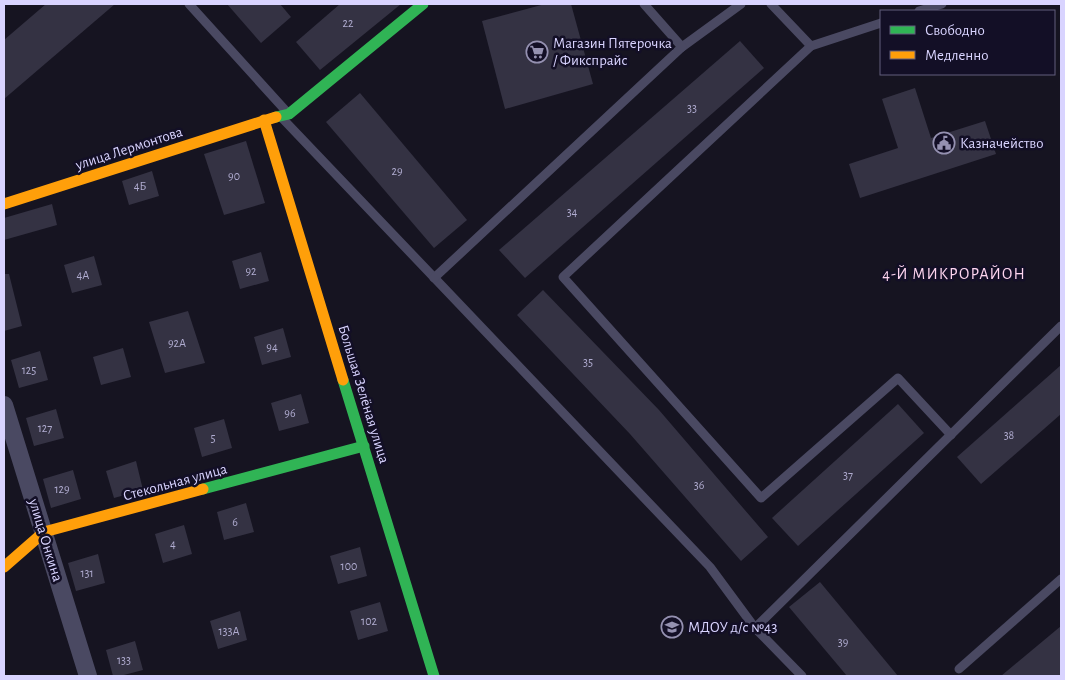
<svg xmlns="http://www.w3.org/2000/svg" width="1065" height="680" viewBox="0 0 1065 680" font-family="'Alegreya Sans',sans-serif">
	<rect width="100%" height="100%" fill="#161421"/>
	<!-- building -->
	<g fill="#343243">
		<path d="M46,4H115L4,99V40Z"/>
		<path d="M227,4H280L291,17L261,43Z"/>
		<path d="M340,4H401L320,70L296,42Z"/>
		<path d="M545,4H571L593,84L505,109L482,21Z"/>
		<path d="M740,41L764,68L525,278L499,250Z"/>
		<path d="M915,88L931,138L985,121L996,154L860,198L849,164L898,148L882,99Z"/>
		<path d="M360,93L467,220L434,248L326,122Z"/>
		<path d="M246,141L265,203L224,215L204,154Z"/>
		<path d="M152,171L159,196L129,205L122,181Z"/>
		<path d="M52,204L57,225L4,240V218Z"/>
		<path d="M261,252L269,281L240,289L232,261Z"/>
		<path d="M94,256L102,285L72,293L64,265Z"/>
		<path d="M4,274H9L22,326L4,331Z"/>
		<path d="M543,290L659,410L768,537L741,561L630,434L517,315Z"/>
		<path d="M188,311L205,363L165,373L149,322Z"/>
		<path d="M283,328L291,357L262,365L254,337Z"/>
		<path d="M123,348L131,377L101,385L93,357Z"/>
		<path d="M40,351L48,380L19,388L11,360Z"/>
		<path d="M1061,365V414L981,484L957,457Z"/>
		<path d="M301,394L309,423L279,431L271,403Z"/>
		<path d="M898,404L924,433L798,546L772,518Z"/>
		<path d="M56,409L64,438L34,446L26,418Z"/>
		<path d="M224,419L232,448L202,457L194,428Z"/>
		<path d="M136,461L143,490L114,498L106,471Z"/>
		<path d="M73,470L81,499L51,508L43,479Z"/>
		<path d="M246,503L254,532L224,540L217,512Z"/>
		<path d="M184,525L192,554L163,563L155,534Z"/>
		<path d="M360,547L367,576L338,584L330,556Z"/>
		<path d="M98,554L105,583L76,591L68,563Z"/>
		<path d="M820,582L898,676H847L789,607Z"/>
		<path d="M380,602L388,631L358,640L350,611Z"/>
		<path d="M240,611L247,640L218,649L210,621Z"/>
		<path d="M1061,626V676H1001Z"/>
		<path d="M135,641L143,670L120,676H113L106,650Z"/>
	</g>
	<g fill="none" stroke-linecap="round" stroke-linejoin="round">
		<!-- lane -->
		<g stroke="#4a4962" stroke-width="9">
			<path d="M189,4L286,111"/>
			<path d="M771,4L811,46"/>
			<path d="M919,11L942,4"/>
			<path d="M881,23L811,46L563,277L761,498L898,378L951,435"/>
			<path d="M682,47L741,4"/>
			<path d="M282,118L710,567L755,628L802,676"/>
			<path d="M434,278L682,47L644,4"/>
			<path d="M755,628L1061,326"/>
			<path d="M959,669L1061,579"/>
		</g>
		<!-- street -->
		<path stroke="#4a4962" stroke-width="18" d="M4,405L88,676"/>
		<!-- fast -->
		<g stroke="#30b455" stroke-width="11">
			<path d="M276,117L289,114L423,4"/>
			<path d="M343,380L434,676"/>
			<path d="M203,489L364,446"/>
		</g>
		<!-- slow -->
		<g stroke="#ff9f0a" stroke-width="11">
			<path d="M264,120L343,380"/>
			<path d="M4,204L276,117"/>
			<path d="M4,567L44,532L203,489"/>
		</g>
	</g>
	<!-- icons -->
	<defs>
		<g id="supermarket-ring" transform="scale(1.125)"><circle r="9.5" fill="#130f26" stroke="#9591b1" stroke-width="1.5"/><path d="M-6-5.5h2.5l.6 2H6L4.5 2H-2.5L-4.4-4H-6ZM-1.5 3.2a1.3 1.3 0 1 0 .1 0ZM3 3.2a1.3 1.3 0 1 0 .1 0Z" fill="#9591b1"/></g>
		<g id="civic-ring" transform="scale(1.125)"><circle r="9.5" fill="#130f26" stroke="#9591b1" stroke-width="1.5"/><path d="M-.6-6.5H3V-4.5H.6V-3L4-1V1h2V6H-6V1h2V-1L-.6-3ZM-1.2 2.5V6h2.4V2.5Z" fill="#9591b1"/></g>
		<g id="school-ring" transform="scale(1.125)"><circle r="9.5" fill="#130f26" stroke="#9591b1" stroke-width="1.5"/><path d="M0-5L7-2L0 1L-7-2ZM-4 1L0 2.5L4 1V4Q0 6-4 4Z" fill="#9591b1"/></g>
	</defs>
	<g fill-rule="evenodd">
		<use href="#supermarket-ring" x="537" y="52"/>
		<use href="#civic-ring" x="944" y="143"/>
		<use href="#school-ring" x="672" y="627"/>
	</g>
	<g text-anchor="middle" stroke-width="5" stroke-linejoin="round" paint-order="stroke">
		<!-- number labels -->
		<g font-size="12" fill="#b0acd0">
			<text x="348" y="27">22</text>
			<text x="692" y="112">33</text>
			<text x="397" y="175">29</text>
			<text x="234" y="180">90</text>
			<text x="140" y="190">4Б</text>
			<text x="572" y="216">34</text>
			<text x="251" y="275">92</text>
			<text x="83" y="279">4А</text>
			<text x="177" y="347">92А</text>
			<text x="272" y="351">94</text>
			<text x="588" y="366">35</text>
			<text x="29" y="374">125</text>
			<text x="290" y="417">96</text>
			<text x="45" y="432">127</text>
			<text x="1009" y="439">38</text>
			<text x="213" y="442">5</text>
			<text x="848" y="479">37</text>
			<text x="699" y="489">36</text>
			<text x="62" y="493">129</text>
			<text x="235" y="526">6</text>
			<text x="173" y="548">4</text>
			<text x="349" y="570">100</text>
			<text x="87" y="577">131</text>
			<text x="369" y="625">102</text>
			<text x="229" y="635">133А</text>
			<text x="843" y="646">39</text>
			<text x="124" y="664">133</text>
		</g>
		<!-- poi labels -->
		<g font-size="15" fill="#d9d4ff" stroke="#130f26" text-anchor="start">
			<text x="553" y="48">Магазин Пятерочка<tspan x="553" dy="17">/ Фикспрайс</tspan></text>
			<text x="960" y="148">Казначейство</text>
			<text x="688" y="632">МДОУ д/с №43</text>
		</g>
		<!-- street labels -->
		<g font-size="15" fill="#d9d4ff" stroke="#130f26">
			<text transform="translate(129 148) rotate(-18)" y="5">улица Лермонтова</text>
			<text transform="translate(364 394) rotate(73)" y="5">Большая Зелёная улица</text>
			<text transform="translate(175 482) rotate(-15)" y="5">Стекольная улица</text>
			<text transform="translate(46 540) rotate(73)" y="5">улица Онкина</text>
		</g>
		<!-- neighbourhood labels -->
		<g font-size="16" letter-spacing="1" fill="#ffd6f0" stroke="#130f26">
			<text x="954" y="279">4-Й МИКРОРАЙОН</text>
		</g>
	</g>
	<!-- border -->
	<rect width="1065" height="680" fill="none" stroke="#d9d4ff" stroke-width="10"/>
	<!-- legend -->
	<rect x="880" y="10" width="175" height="65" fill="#130f26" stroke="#625e7d"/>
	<rect x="890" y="26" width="25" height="8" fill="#30b455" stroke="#625e7d"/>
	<text x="925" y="35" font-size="15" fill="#d9d4ff">Свободно</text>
	<rect x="890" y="51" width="25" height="8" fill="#ff9f0a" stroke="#625e7d"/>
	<text x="925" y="60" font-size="15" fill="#d9d4ff">Медленно</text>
</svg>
